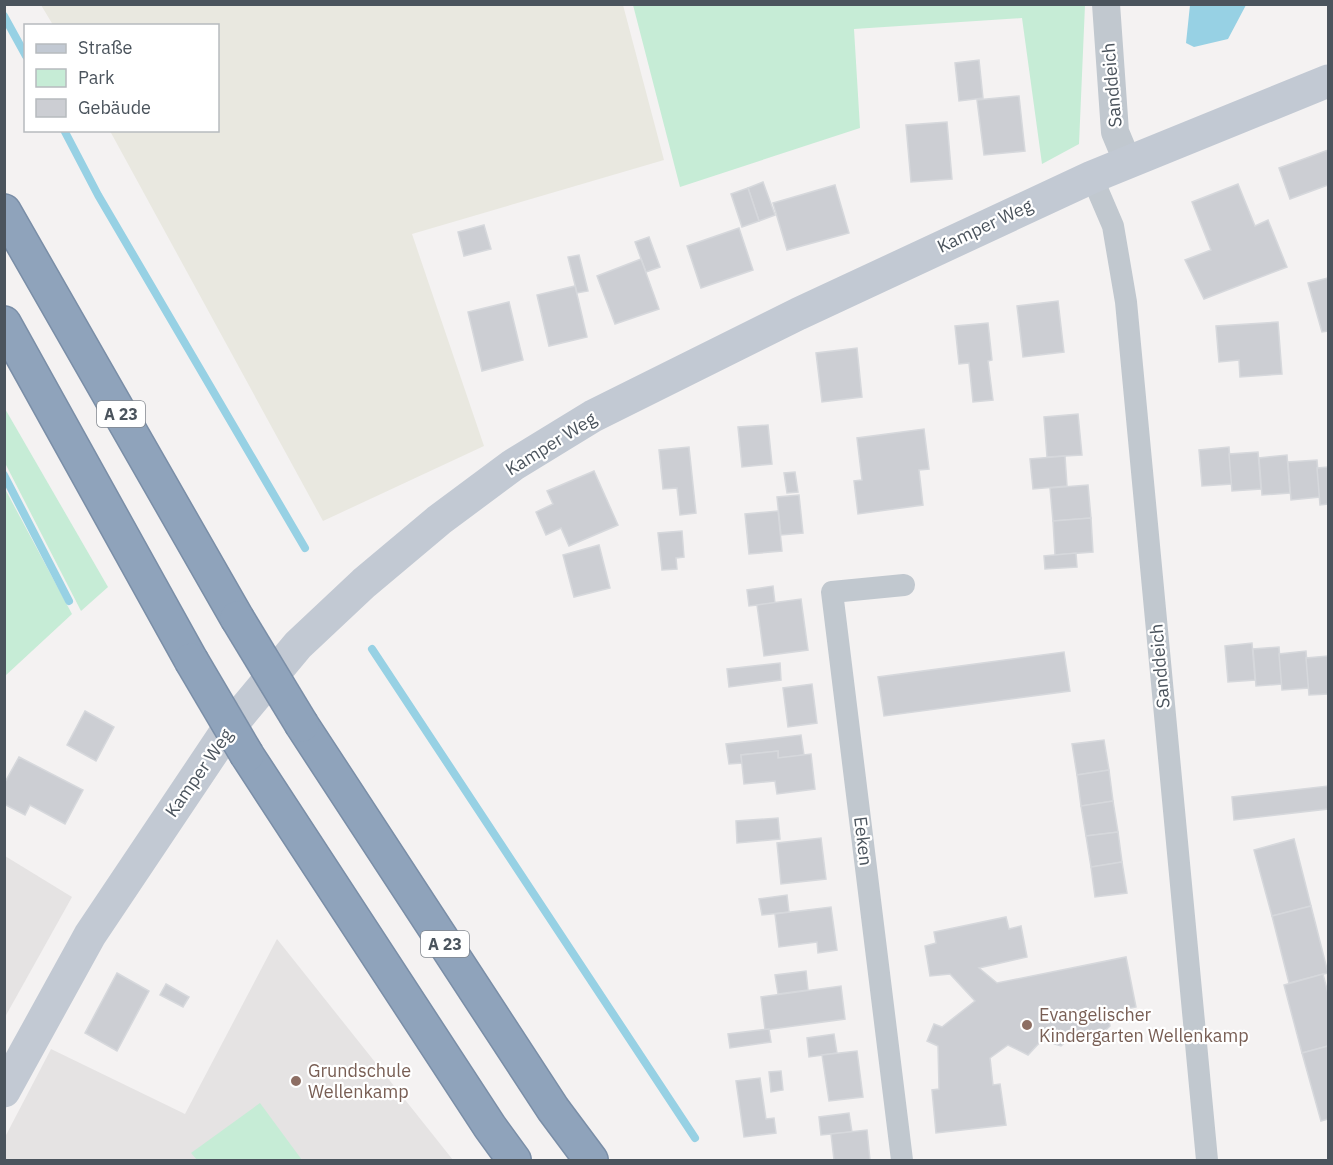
<svg xmlns="http://www.w3.org/2000/svg" width="1333" height="1165" viewBox="0 0 1333 1165" font-family="'IBM Plex Sans',sans-serif">
	<rect width="100%" height="100%" fill="#f4f2f2"/>
	<!-- commercial -->
	<path fill="#e9e8e0" d="M41,5H623L664,160L412,234L484,446L323,521L110,131L218,130V26L53,25Z"/>
	<!-- education -->
	<g fill="#e5e3e3">
		<path d="M5,856L72,897L5,1017Z"/>
		<path d="M277,939L453,1160H5V1137L51,1049L185,1114Z"/>
	</g>
	<!-- green -->
	<g fill="#c6ecd6">
		<path d="M633,5H1085L1079,144L1042,164L1022,18L854,29L860,128L680,187Z"/>
		<path d="M4,407L108,587L81,611L5,463Z"/>
		<path d="M4,487L72,614L5,676H4Z"/>
		<path d="M260,1103L302,1160H197L191,1153Z"/>
	</g>
	<!-- water -->
	<path fill="#97d1e4" d="M1190,5V4L1246,5L1228,39L1194,47L1186,43Z"/>
	<g fill="none" stroke-linecap="round" stroke-linejoin="round">
		<!-- stream -->
		<g stroke="#97d1e4" stroke-width="8">
			<path d="M4,16L26,56"/>
			<path d="M64,130L98,195L305,548"/>
			<path d="M4,475L69,601"/>
			<path d="M372,649L695,1138"/>
		</g>
	</g>
	<!-- building -->
	<g fill="#ccced3" stroke="#d6d8dc" stroke-width="1.5">
		<path d="M979,60L983,98L959,101L955,63Z"/>
		<path d="M1019,96L1025,151L984,155L977,100Z"/>
		<path d="M947,122L952,179L911,182L906,125Z"/>
		<path d="M1328,150V185L1290,199L1279,168Z"/>
		<path d="M763,182L775,215L759,221L748,188Z"/>
		<path d="M1238,184L1255,226L1268,220L1287,267L1204,299L1185,260L1211,250L1192,202Z"/>
		<path d="M835,185L849,233L787,250L773,203Z"/>
		<path d="M748,188L759,221L742,227L731,194Z"/>
		<path d="M484,225L491,249L464,256L458,232Z"/>
		<path d="M739,228L753,270L701,288L687,246Z"/>
		<path d="M649,237L660,267L646,272L635,242Z"/>
		<path d="M579,255L588,291L577,293L568,257Z"/>
		<path d="M641,259L659,309L615,324L597,276Z"/>
		<path d="M1328,278V331L1322,332L1308,283Z"/>
		<path d="M575,286L587,337L549,346L537,295Z"/>
		<path d="M1058,301L1064,352L1023,357L1017,306Z"/>
		<path d="M509,302L523,360L482,371L468,312Z"/>
		<path d="M1278,322L1282,374L1240,377L1239,360L1219,362L1216,326Z"/>
		<path d="M988,323L992,360L988,361L993,400L973,402L969,363L959,364L955,326Z"/>
		<path d="M857,348L862,397L822,402L816,353Z"/>
		<path d="M1078,414L1082,455L1047,457L1044,417Z"/>
		<path d="M768,425L772,464L742,467L738,427Z"/>
		<path d="M924,429L929,469L919,470L923,505L858,514L854,481L862,480L857,438Z"/>
		<path d="M689,447L696,513L680,515L677,488L663,489L659,450Z"/>
		<path d="M1229,447L1232,484L1202,486L1199,450Z"/>
		<path d="M1258,452L1261,489L1232,491L1229,454Z"/>
		<path d="M1287,455L1290,493L1262,495L1259,458Z"/>
		<path d="M1065,456L1067,486L1033,489L1030,459Z"/>
		<path d="M1317,460L1320,497L1291,500L1288,462Z"/>
		<path d="M1328,467V504L1320,505L1317,468Z"/>
		<path d="M594,471L618,525L569,546L561,528L546,535L536,512L553,504L547,491Z"/>
		<path d="M795,472L798,492L787,493L784,473Z"/>
		<path d="M1088,485L1091,518L1053,521L1050,488Z"/>
		<path d="M799,495L803,533L781,535L777,497Z"/>
		<path d="M778,511L782,551L749,554L745,514Z"/>
		<path d="M1091,518L1093,552L1055,555L1053,521Z"/>
		<path d="M682,531L684,557L676,558L677,569L662,570L658,533Z"/>
		<path d="M599,545L610,588L574,597L563,555Z"/>
		<path d="M1076,553L1077,567L1045,569L1044,556Z"/>
		<path d="M773,586L775,603L749,606L747,590Z"/>
		<path d="M801,599L808,650L764,656L757,605Z"/>
		<path d="M1252,643L1255,680L1228,682L1225,646Z"/>
		<path d="M1279,647L1282,684L1256,686L1253,649Z"/>
		<path d="M1306,651L1309,688L1282,690L1279,654Z"/>
		<path d="M1064,652L1070,691L884,716L878,677Z"/>
		<path d="M1328,656V694L1309,695L1306,658Z"/>
		<path d="M780,663L781,680L729,687L727,669Z"/>
		<path d="M812,684L817,723L788,727L783,688Z"/>
		<path d="M85,711L114,727L96,761L67,745Z"/>
		<path d="M801,735L804,755L778,758V751L741,755L742,763L729,764L726,744Z"/>
		<path d="M1104,740L1109,770L1077,775L1072,744Z"/>
		<path d="M778,751V758L811,754L815,789L777,794L775,781L744,784L741,755Z"/>
		<path d="M19,757L83,790L65,824L30,805L25,815L4,804V784Z"/>
		<path d="M1109,770L1113,801L1081,806L1077,775Z"/>
		<path d="M1328,786V809L1234,820L1232,797Z"/>
		<path d="M1113,801L1118,832L1086,836L1081,806Z"/>
		<path d="M778,818L780,839L737,843L736,821Z"/>
		<path d="M1118,832L1122,862L1091,867L1086,836Z"/>
		<path d="M821,838L826,879L781,884L777,843Z"/>
		<path d="M1294,839L1311,906L1272,916L1254,850Z"/>
		<path d="M1122,862L1127,893L1095,897L1091,867Z"/>
		<path d="M787,895L789,912L762,915L759,899Z"/>
		<path d="M1311,906L1328,973L1289,983L1272,916Z"/>
		<path d="M831,907L837,950L818,953L817,942L779,947L775,914Z"/>
		<path d="M1006,917L1009,929L1021,926L1027,957L979,968L997,983L1126,957L1136,1007L1108,1013L1110,1026L1095,1040L1077,1033L1061,1046L1042,1040L1028,1055L1008,1045L990,1058L993,1085L1000,1084L1006,1125L936,1133L932,1090L939,1089L938,1046L927,1041L934,1024L942,1027L975,1001L950,974L930,976L925,946L936,943L934,932Z"/>
		<path d="M806,971L808,990L778,994L775,975Z"/>
		<path d="M117,973L149,991L117,1051L85,1033Z"/>
		<path d="M1323,974L1328,993V1046L1302,1053L1284,985Z"/>
		<path d="M166,984L189,997L183,1007L160,995Z"/>
		<path d="M841,986L845,1019L765,1030L761,997Z"/>
		<path d="M769,1029L771,1042L730,1048L728,1034Z"/>
		<path d="M834,1034L837,1053L809,1057L807,1038Z"/>
		<path d="M1328,1046V1119L1321,1121L1302,1053Z"/>
		<path d="M857,1051L863,1097L829,1101L822,1055Z"/>
		<path d="M781,1071L783,1090L771,1092L769,1072Z"/>
		<path d="M760,1078L766,1119L774,1118L776,1133L744,1137L736,1081Z"/>
		<path d="M849,1113L852,1132L821,1135L819,1117Z"/>
		<path d="M867,1130L870,1160H834L831,1134Z"/>
	</g>
	<g fill="none" stroke-linecap="round" stroke-linejoin="round">
		<!-- motorway casing -->
		<g stroke="#7a8ea7" stroke-width="36">
			<g id="motorway">
				<path d="M4,211L237,618"/>
				<path d="M4,323L191,660"/>
				<path d="M302,725L553,1109L591,1160"/>
				<path d="M247,755L490,1127L514,1160"/>
			</g>
		</g>
		<!-- minor -->
		<g stroke="#c1c8cf" stroke-width="22">
			<path d="M1092,177L1113,226L1126,302L1207,1160"/>
			<path d="M902,1160L832,592L904,585"/>
		</g>
		<!-- tertiary -->
		<path stroke="#c1c8cf" stroke-width="28" d="M1106,4L1115,132L1128,163"/>
		<!-- secondary -->
		<path stroke="#c2c9d3" stroke-width="33" d="M4,1091L90,935L228,729L298,645L364,583L439,520L513,465L593,416L798,314L1092,177L1328,81"/>
		<!-- motorway -->
		<use href="#motorway" stroke="#8fa3bb" stroke-width="33"/>
		<!-- motorway-bridge casing -->
		<g stroke="#7a8ea7" stroke-width="36" stroke-linecap="butt">
			<g id="motorway-bridge">
				<path d="M237,618L302,725"/>
				<path d="M191,660L247,755"/>
			</g>
		</g>
		<!-- motorway-bridge -->
		<use href="#motorway-bridge" stroke="#8fa3bb" stroke-width="33"/>
	</g>
	<!-- markers -->
	<g fill="#8d6e63" stroke="#fff" stroke-width="2">
		<circle cx="1027" cy="1025" r="6"/>
		<circle cx="296" cy="1081" r="6"/>
	</g>
	<g text-anchor="middle" stroke-width="4.5" stroke-linejoin="round" paint-order="stroke">
		<!-- shield labels -->
		<g fill="#fff" stroke="#81878e" stroke-width="1.5">
			<rect x="97" y="401" width="48" height="26" rx="4.5"/>
			<rect x="421" y="931" width="48" height="26" rx="4.5"/>
		</g>
		<g font-size="16" font-weight="bold" fill="#4b545d">
			<text x="121" y="420">A 23</text>
			<text x="445" y="950">A 23</text>
		</g>
		<!-- street labels -->
		<g font-size="18" fill="#4b545d" stroke="#fff">
			<text transform="translate(1112 85) rotate(-95)" y="6">Sanddeich</text>
			<text transform="translate(985 226) rotate(-25)" y="6">Kamper Weg</text>
			<text transform="translate(551 444) rotate(-32)" y="6">Kamper Weg</text>
			<text transform="translate(1160 666) rotate(-95)" y="6">Sanddeich</text>
			<text transform="translate(199 773) rotate(-55)" y="6">Kamper Weg</text>
			<text transform="translate(863 841) rotate(83)" y="6">Eeken</text>
		</g>
		<!-- education labels -->
		<g font-size="18" fill="#785e54" stroke="#fff" text-anchor="start">
			<text x="1039" y="1021">Evangelischer<tspan x="1039" dy="21">Kindergarten Wellenkamp</tspan></text>
			<text x="308" y="1077">Grundschule<tspan x="308" dy="21">Wellenkamp</tspan></text>
		</g>
	</g>
	<!-- border -->
	<rect width="1333" height="1165" fill="none" stroke="#4b545d" stroke-width="12"/>
	<!-- legend -->
	<rect x="24" y="24" width="195" height="108" fill="#ffffff" stroke="#b7bbbe" stroke-width="1.5"/>
	<rect x="36" y="44" width="30" height="9" fill="#c2c9d3" stroke="#b7bbbe" stroke-width="1.5"/>
	<text x="78" y="54" font-size="18" fill="#4b545d">Straße</text>
	<rect x="36" y="69" width="30" height="18" fill="#c6ecd6" stroke="#b7bbbe" stroke-width="1.5"/>
	<text x="78" y="84" font-size="18" fill="#4b545d">Park</text>
	<rect x="36" y="99" width="30" height="18" fill="#ccced3" stroke="#b7bbbe" stroke-width="1.5"/>
	<text x="78" y="114" font-size="18" fill="#4b545d">Gebäude</text>
</svg>
